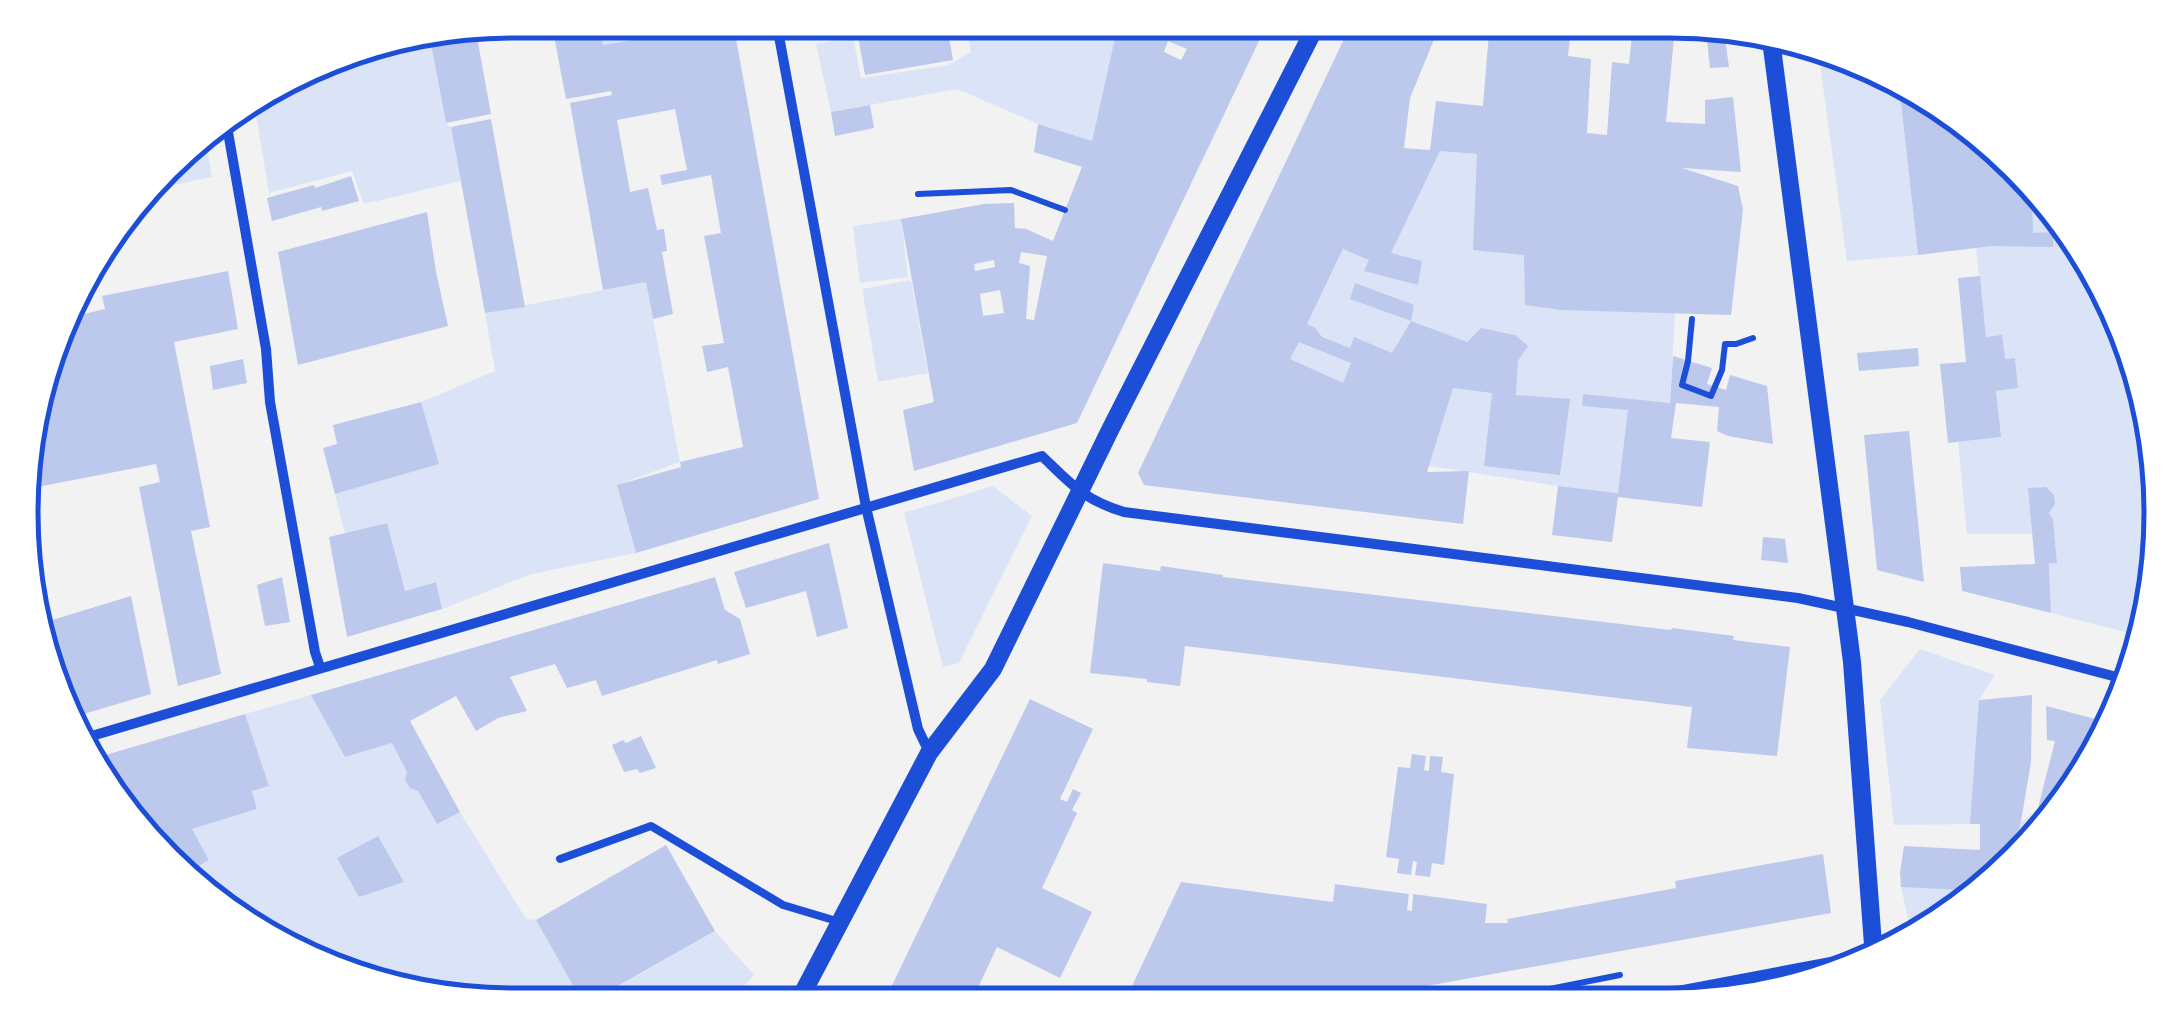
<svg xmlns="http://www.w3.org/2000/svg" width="2181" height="1025" viewBox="0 0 2181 1025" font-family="Mulish,sans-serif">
	<rect width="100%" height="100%" fill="#f2f2f2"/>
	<!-- green -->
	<g fill="#dbe4f7">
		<path d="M598,20H687L689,29L603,45Z"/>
		<path d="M965,20H1119L1092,141L1038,124L957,89L831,112L816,44L853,37L861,78L949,65L971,52Z"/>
		<path d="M429,34L446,123L451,127L461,181L364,204L352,171L269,193L255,109L362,56L358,46Z"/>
		<path d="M1818,50L1857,58L1899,86L1918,255L1847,261Z"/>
		<path d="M204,131L212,177L149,190Z"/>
		<path d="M1981,141L2017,165L2124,325L2161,513L2137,635L2051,613L2049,563L2057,562L2054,534H1967L1958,442L2000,437L1996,391L2018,388L2015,359H2005L1986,337L1976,248L1983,161Z"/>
		<path d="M1430,150L1478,154L1524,255L1675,313L1670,403L1618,493L1558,486L1429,466L1290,359L1346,243Z"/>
		<path d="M901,219L908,277L860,283L853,226Z"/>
		<path d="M911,280L928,373L878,382L862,289Z"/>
		<path d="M646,282L680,462L617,485L636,553L532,574L442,609L435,582L405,591L345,533L335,494L438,464L421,402L495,371L485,313Z"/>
		<path d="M993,486L1032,516L959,663L943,667L904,513Z"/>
		<path d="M1920,649L1995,675L1979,700L1980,824L1894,825L1880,700Z"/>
		<path d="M311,695L345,757L392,743L436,823L460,812L526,919L536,920L584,1005H512L324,967L187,882L182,876L209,860L192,829L257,809L252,791L268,786L245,714Z"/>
		<path d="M2038,808L2059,813L1968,904L1912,936L1901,887C1949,864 1999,845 2038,808Z"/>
		<path d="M715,931L754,975L728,1004L586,1005Z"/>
	</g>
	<!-- building -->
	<g fill="#bdc9ec" fill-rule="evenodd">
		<path d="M551,20H598L603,45L733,22L819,499L636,553L617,485L681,467L680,462L743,447L728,367L707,372L702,346L724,343L704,236L721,233L711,175L662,185L660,175L687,170L675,109L617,120L630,192L648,188L657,230L664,229L667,251L662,252L673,314L653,319L646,282L603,290L570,103L612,95L611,91L566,99Z"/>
		<path d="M855,20H946L953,60L865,75Z"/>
		<path d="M1119,20H1269L1077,423L914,471L903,410L934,402L901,219L984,204L1014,203L1015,228L1026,229L1053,241L1082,167L1034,152L1038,124L1092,141ZM1168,41L1187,49L1181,60L1164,52ZM1021,252L1047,256L1034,320L1026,319L1030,266L1019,263ZM994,260L995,267L975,271L974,264ZM1000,290L1004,313L983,316L980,294Z"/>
		<path d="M1353,20H1442L1410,98L1404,148L1430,150L1436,101L1483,106L1490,20H1669L1724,31L1729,67L1710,68L1707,40L1674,38L1666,122L1705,124V100L1733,97L1741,172L1682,168L1738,186L1743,210L1731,315L1561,310L1525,305L1524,255L1473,250L1477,154L1440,151L1391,253L1422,261L1418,285L1364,271L1369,260L1343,249L1307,324L1315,328L1322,337L1350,348L1354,337L1392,353L1411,321L1467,342L1481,328L1515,335L1528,346L1518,361L1516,395L1570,399L1560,475L1484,466L1492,393L1453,388L1427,472L1469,471L1463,524L1144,485L1138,473ZM1571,30L1632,35L1629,64L1612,62L1607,135L1587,133L1591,59L1568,56ZM1299,342L1351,363L1343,383L1290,359Z"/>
		<path d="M475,26L491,114L446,123L429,34Z"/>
		<path d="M356,46H358L362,56L296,87L293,79Z"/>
		<path d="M1899,85L1993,149L1994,160H2010L2017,165L2032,188L2033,233L2054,232L2053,247L1992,246L1918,255Z"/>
		<path d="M870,105L874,128L835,136L831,112Z"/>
		<path d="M491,119L525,307L485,313L451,127Z"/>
		<path d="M351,176L359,201L322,211L321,207L272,221L267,198L314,185L315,188Z"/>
		<path d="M427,212L436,272L448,326L298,365L278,252Z"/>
		<path d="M228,271L238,329L174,342L210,527L191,531L221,674L178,686L139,487L160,482L156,464L27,489L30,416L71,317L105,309L102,296Z"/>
		<path d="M1980,276L1986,337L2002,335L2005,359L2015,358L2018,388L1996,391L2001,437L1948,443L1940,364L1966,362L1958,278Z"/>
		<path d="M1355,283L1414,305L1411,321L1350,299Z"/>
		<path d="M1918,348L1919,366L1859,371L1857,353Z"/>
		<path d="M1673,356L1712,368L1707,384L1726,390L1730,375L1767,386L1773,444L1728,436L1717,431L1719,407L1676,403L1671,438L1710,442L1702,507L1618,497L1612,542L1552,535L1558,486L1618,493L1628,410L1582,406L1583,394L1670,403Z"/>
		<path d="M243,359L247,383L213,390L210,366Z"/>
		<path d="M421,402L439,464L335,494L323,448L337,444L333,425Z"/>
		<path d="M1909,431L1924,582L1877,570L1864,435Z"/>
		<path d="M2046,487L2054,495L2055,504L2049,513L2053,519L2057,563H2049L2051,613L1962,591L1960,567L2035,564L2028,488Z"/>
		<path d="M387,523L405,591L436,582L442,609L347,637L329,537Z"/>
		<path d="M1763,537L1785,539L1788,563L1761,560Z"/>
		<path d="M829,543L848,628L817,637L806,591L746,608L734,572Z"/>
		<path d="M1103,563L1160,571L1161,566L1223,575V577L1671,630L1672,628L1734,636L1733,640L1790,647L1777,756L1687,748L1692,707L1436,676L1185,646L1180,686L1147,682V679L1090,673Z"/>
		<path d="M282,577L290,622L265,626L257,585Z"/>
		<path d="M715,577L725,610L740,619L750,654L718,664L717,660L602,696L596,680L567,688L555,664L510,677L527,711L498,718L476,731L456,696L410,721L460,812L437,824L418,791L410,788L405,780L407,772L392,743L345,757L311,695Z"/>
		<path d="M131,596L151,694L67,719L39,624Z"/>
		<path d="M2032,695L2031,762L2015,856L1981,891L1901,887L1900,872L1904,846L1980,850V824H1970L1979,700Z"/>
		<path d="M1030,699L1093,729L1060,799L1067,802L1073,789L1081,793L1072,810L1077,813L1042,888L1092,912L1060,978L997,947L971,1003L883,1004Z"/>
		<path d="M2046,706L2111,723L2059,813L2038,808L2055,741L2047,740Z"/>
		<path d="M245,714L269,786L252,791L257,809L192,829L209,860L182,876L92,759Z"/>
		<path d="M641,736L656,768L640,773L637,769L624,772L612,745L623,740L626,743Z"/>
		<path d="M1412,754L1426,756L1424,770L1429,771L1430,756L1443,757L1441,772L1454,774L1444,865L1432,863L1430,877L1415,875L1417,862L1413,861L1411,875L1397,873L1399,859L1386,857L1398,767L1410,768Z"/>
		<path d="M378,836L404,882L359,897L337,858Z"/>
		<path d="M666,845L715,931L584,1005L536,920Z"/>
		<path d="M1823,854L1831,913L1338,1002L1124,1003L1181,882L1333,902L1335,884L1409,894L1407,910L1412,911L1413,894L1487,904L1485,923H1508L1507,919L1676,888L1675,881Z"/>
	</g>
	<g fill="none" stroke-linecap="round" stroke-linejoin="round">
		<!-- path -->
		<g stroke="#1d4ed8" stroke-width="6">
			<path d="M918,194L1011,190L1065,210"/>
			<path d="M1692,319L1688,361L1682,385L1711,396L1722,370L1725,344H1736L1753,338"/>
			<path d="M1484,1002L1620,975"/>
		</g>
		<!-- service -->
		<path stroke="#1d4ed8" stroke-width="8" d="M560,859L651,826L783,905L840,922"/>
		<!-- minor -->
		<g stroke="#1d4ed8" stroke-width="10">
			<path d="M776,20L866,507L918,729L929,752"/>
			<path d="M225,115L266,349L270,402L315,652L320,667"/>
			<path d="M78,740L1042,456C1071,484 1084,500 1124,512L1798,598L1908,622L2128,680"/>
		</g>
		<!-- tertiary -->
		<g stroke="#1d4ed8" stroke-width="18">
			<path d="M1771,40L1852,662L1874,958"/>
			<path d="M1646,1001L1873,958"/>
			<path d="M797,1004L929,753L993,669L1111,428L1319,20"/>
		</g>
	</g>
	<!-- crop -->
	<path d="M0 0H2181V1025H0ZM513 38H1669A475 475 0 0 1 2144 513V513A475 475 0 0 1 1669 988H513A475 475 0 0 1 38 513V513A475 475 0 0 1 513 38Z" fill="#fff" fill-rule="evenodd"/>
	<path fill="none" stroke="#1d4ed8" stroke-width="5" d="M513 38H1669A475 475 0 0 1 2144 513V513A475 475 0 0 1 1669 988H513A475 475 0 0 1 38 513V513A475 475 0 0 1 513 38Z"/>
</svg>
